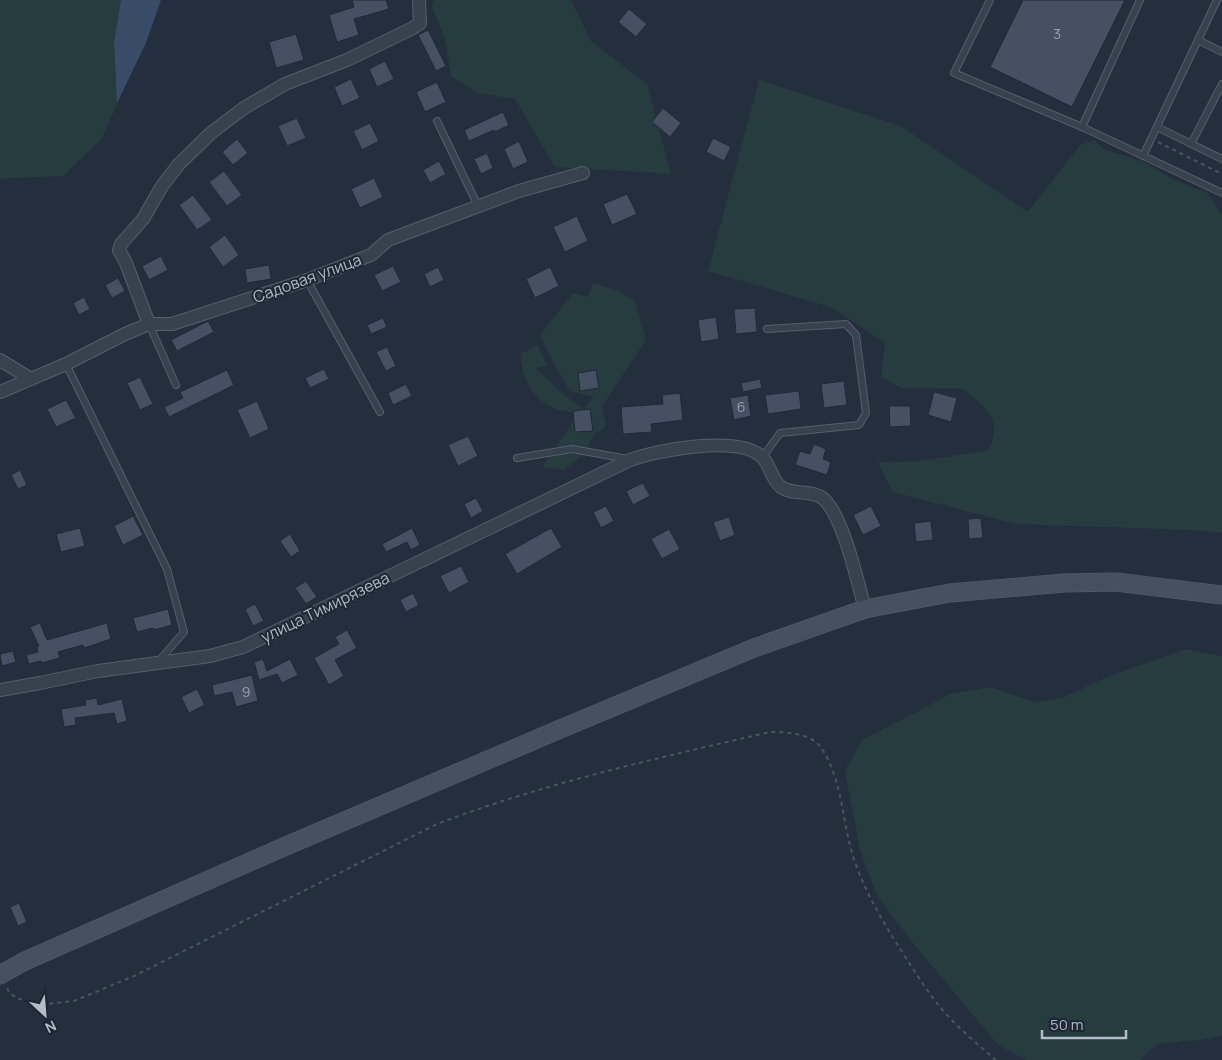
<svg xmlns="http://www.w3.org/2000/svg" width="1222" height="1060" viewBox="0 0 1222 1060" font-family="Manrope,sans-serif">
	<rect width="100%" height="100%" fill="#242f3e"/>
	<!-- green -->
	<g fill="#263c3f">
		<path d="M0,0H121L114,42L117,103L102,138L63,176L11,178L0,180Z"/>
		<path d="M433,0H571L591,41L647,84L671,174L555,167L515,99L478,93L451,76L445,38L432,7Z"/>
		<path d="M759,80L901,126L1028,212L1080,145L1094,140L1103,149L1144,162L1172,179L1207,193L1222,215V533L1189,530L1016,524L892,492L878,462L920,461L989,450C1002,416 988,411 964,389L901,388L881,377L885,343L833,308L708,271Z"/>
		<path d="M593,283L617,290L635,301L646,340L602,406L606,427L594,434L584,454L564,470L542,467L579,413C572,412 565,412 559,410C534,402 521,379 521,354L538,345L547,366L535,368L563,394L584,409L594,397L570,391L557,369L540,335L573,293L588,297Z"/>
		<path d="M1185,649L1222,656V1035L1209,1039L1157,1044L1140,1060H1026L998,1045L913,943L877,896L860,850L845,771L862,740L953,693L991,687L1034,702L1063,698L1102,679Z"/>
	</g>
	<!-- water -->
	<path fill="#394c67" d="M121,0H161L145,45L117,103L114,42Z"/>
	<!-- building -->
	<g fill="#455162" stroke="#1f2835">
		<path d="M352,0H386L389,9L354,19L359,35L337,42L329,15L354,7Z"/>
		<path d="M1023,0H1125L1072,107L990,67Z"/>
		<path d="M629,9L647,24L636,37L618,22Z"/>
		<path d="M428,30L446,66L436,71L418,35Z"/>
		<path d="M296,34L304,60L276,68L269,42Z"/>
		<path d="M385,61L394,79L377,87L369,69Z"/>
		<path d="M351,79L360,98L342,106L334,87Z"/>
		<path d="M437,82L446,102L425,112L416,92Z"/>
		<path d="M663,108L681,123L670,137L652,122Z"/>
		<path d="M503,112L509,125L495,132L494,130L469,141L464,130Z"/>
		<path d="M297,118L306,138L287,146L278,126Z"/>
		<path d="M370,123L379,141L362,150L353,131Z"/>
		<path d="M713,138L731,147L724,161L706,152Z"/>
		<path d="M237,139L248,153L233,165L222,152Z"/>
		<path d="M519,141L528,162L513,169L504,149Z"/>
		<path d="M487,153L493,168L481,174L474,159Z"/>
		<path d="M439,161L446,174L430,183L423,170Z"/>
		<path d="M224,171L242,195L227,206L209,182Z"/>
		<path d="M374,178L383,197L360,208L351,189Z"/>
		<path d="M627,194L637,214L612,225L603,204Z"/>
		<path d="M193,195L212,220L197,230L179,205Z"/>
		<path d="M577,216L588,241L565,252L553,227Z"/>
		<path d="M225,235L239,255L223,267L209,247Z"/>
		<path d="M161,256L168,270L149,280L142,266Z"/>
		<path d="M269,265L271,279L247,283L245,269Z"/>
		<path d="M393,266L401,282L382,291L374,275Z"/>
		<path d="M438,267L444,280L430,287L424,274Z"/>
		<path d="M550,267L559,286L535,298L526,279Z"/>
		<path d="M118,278L125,291L112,298L105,285Z"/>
		<path d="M84,297L90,309L79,315L73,303Z"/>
		<path d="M755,308L757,332L736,334L734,309Z"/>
		<path d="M716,317L719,339L701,342L698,320Z"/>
		<path d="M383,318L387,327L371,334L367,325Z"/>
		<path d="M208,321L214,332L177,351L171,340Z"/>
		<path d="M387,347L396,366L386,371L376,352Z"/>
		<path d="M324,369L329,379L310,388L305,378Z"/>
		<path d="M227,370L234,385L169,417L164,407L183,398L180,392Z"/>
		<path d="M596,370L599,388L580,391L578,373Z"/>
		<path d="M140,377L153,404L140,410L127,383Z"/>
		<path d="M760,379L762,388L743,392L741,383Z"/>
		<path d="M844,381L847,405L824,408L821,384Z"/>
		<path d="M406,384L412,396L393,405L388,393Z"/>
		<path d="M799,391L801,409L768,414L765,395Z"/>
		<path d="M934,392L957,398L951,422L928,415Z"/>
		<path d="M680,393L683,420L651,424L652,432L623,434L621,407L663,404L662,395Z"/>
		<path d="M748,395L751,416L734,420L730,398Z"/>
		<path d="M66,400L76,418L56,427L47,409Z"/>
		<path d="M257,401L269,429L250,438L237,410Z"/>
		<path d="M889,406H910L911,426L890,427Z"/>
		<path d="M590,409L593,431L575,432L573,411Z"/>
		<path d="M468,436L478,456L458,466L448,445Z"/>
		<path d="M814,444L826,449L823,459L831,462L827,475L795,465L800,451L810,454Z"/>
		<path d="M20,470L27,485L18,489L11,475Z"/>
		<path d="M643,483L650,496L633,505L626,491Z"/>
		<path d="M476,498L483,511L471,518L464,504Z"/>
		<path d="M606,506L614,521L601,528L593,512Z"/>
		<path d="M871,506L881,526L863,535L853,515Z"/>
		<path d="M133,516L143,535L123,545L114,526Z"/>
		<path d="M729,517L735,535L720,541L713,522Z"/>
		<path d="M981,518L983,538L969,539L968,519Z"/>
		<path d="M931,521L933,540L916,542L914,523Z"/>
		<path d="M80,528L85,546L61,552L56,534Z"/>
		<path d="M412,528L420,545L411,550L407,542L386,552L382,544Z"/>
		<path d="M551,528L562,547L517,574L505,554Z"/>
		<path d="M669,529L680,549L662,559L651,539Z"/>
		<path d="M290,534L300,551L291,557L280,541Z"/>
		<path d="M461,566L469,582L449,593L440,576Z"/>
		<path d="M306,581L317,597L306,604L295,588Z"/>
		<path d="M413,593L419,605L406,612L400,600Z"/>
		<path d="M255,604L264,621L253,626L245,609Z"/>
		<path d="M168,609L172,625L154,630L153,628L137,632L133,618Z"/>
		<path d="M40,623L47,640L107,623L111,639L84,648L83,645L58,652L60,658L41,663V661L29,664L26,655L38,652L37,647L39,646L30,627Z"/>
		<path d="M347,630L357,648L335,660L344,676L329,685L314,658L339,644L335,637Z"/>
		<path d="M13,651L16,662L2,666L0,654Z"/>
		<path d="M263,659L267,671L290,659L298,675L282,683L277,674L259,680L254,662Z"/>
		<path d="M252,675L258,701L236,707L232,692L214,696L212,685Z"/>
		<path d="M197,689L205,705L189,713L181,697Z"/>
		<path d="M97,698L98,705L122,699L127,721L117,724L114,713L75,718L76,725L64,727L61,709L86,705L85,700Z"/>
		<path d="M19,903L27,922L18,926L10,907Z"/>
	</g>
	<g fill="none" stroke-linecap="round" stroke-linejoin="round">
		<!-- service casing -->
		<g stroke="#565f6c" stroke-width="8">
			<g id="service">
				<path d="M990,0L954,73L1082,127L1222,193"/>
				<path d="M1198,40L1222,52"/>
				<path d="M437,121L478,206"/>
				<path d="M1082,127L1140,0"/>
				<path d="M1157,127L1222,159"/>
				<path d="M1191,144L1222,84"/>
				<path d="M1143,156L1217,0"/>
				<path d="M307,280L380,412"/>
				<path d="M149,324L176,385"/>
				<path d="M66,364L167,569L184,632L158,662"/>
				<path d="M517,458L572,449L628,459"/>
				<path d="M762,458L780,433L859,425L866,413L856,335L846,324L767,329"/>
			</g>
		</g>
		<!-- minor casing -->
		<g stroke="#565f6c" stroke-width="14">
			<g id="minor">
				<path d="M149,324L126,263L119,250L121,244L143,219L162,186L179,164L211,133L244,108L285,84L347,60L413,28L420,23L419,0"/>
				<path d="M0,360L31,379"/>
				<path d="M0,392L66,364L125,334L149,324H172L307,280L371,255L388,240L519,191L583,173"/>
				<path d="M0,690L40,683L98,671L210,656L243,647L630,460C657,450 741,434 763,458C770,466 772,480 781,487C792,495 810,490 821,497C842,510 858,584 865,609"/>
			</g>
		</g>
		<!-- secondary casing -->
		<g stroke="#565f6c" stroke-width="19">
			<path id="secondary" d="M0,975L25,961L279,849L558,730L754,648L865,609L950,593L1064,583L1116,582L1222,595"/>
		</g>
		<!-- path -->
		<g stroke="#44595c" stroke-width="2" stroke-dasharray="4 4" stroke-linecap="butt">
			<path d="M1158,142L1222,174"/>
			<path d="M7,988L10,993L17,998L37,1005L74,1001L134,976L437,824C545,783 658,758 770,732C787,732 812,733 822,749C844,783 842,828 856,865C865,890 878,913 892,936C906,958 920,981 936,1002C953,1024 975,1042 996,1060"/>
		</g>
		<!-- service -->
		<use href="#service" stroke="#38414e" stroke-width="6"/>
		<!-- minor -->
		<use href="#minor" stroke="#38414e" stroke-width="12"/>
		<!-- secondary -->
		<use href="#secondary" stroke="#465061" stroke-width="18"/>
	</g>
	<g text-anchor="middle" stroke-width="4" stroke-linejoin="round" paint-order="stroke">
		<!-- number labels -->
		<g font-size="14" fill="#98a1af">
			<text x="1057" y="39">3</text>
			<text x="741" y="412">6</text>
			<text x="246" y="697">9</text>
		</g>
		<!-- street labels -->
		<g font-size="16" fill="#b4bcc9" stroke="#1d2633">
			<text transform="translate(307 278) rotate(-20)" y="6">Садовая улица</text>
			<text transform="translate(325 607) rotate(-26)" y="6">улица Тимирязева</text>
		</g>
	</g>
	<!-- north arrow -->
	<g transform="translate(45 1015) rotate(154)" stroke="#1d2633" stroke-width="4" paint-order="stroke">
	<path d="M0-4L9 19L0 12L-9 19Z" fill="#b4bcc9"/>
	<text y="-8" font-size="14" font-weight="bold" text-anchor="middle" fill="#b4bcc9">N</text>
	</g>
	<!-- scale -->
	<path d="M1042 1030v8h84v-8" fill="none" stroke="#b4bcc9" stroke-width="2.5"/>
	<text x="1050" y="1030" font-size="15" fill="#b4bcc9" stroke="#1d2633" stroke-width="4" paint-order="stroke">50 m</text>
</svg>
